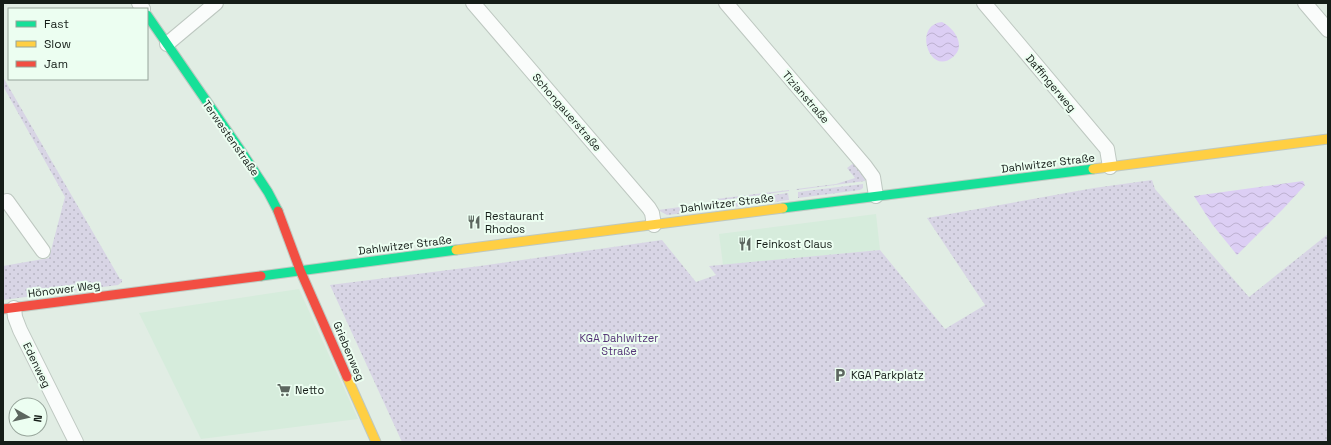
<svg xmlns="http://www.w3.org/2000/svg" width="1331" height="445" viewBox="0 0 1331 445" font-family="'Space Grotesk',sans-serif">
	<defs>
		<pattern id="grass-dots" width="8" height="8" patternUnits="userSpaceOnUse"><rect width="8" height="8" fill="#d8d5e5"/><path d="M2 2h.1M6 6h.1" fill="none" stroke="#b8b6c4" stroke-width="1.8" stroke-linecap="round"/></pattern>
		<pattern id="water-waves" width="16" height="10" patternUnits="userSpaceOnUse"><rect width="16" height="10" fill="#dccef4"/><path d="M0 5q4-4 8 0t8 0" fill="none" stroke="#bcb0d0"/></pattern>
	</defs>
	<rect width="100%" height="100%" fill="#e1ede4"/>
	<!-- built -->
	<g fill="#d6ecdc">
		<path d="M876,214L880,250L723,265L719,234Z"/>
		<path d="M299,289L358,419L201,439L139,313Z"/>
	</g>
	<!-- grass -->
	<g fill="url(#grass-dots)">
		<path d="M3,77L120,279H122V282L118,285L3,300V266L49,258L65,197L3,86Z"/>
		<path d="M855,162L866,178L865,181L797,190L796,189L836,184L855,178L847,168Z"/>
		<path d="M1152,180L1155,189L1249,297L1328,234V442H402L330,285L480,266L662,240L696,282L716,275L709,266L880,250L945,329L985,305L927,218L1094,188Z"/>
		<path d="M863,184V188L860,190L798,198V192Z"/>
		<path d="M789,190V191L716,201V199Z"/>
		<path d="M788,193L789,200L717,209L716,203Z"/>
		<path d="M695,205V212L667,215L658,210Z"/>
	</g>
	<!-- water -->
	<g fill="url(#water-waves)">
		<path d="M942,22C954,28 967,46 953,57C930,77 912,25 942,22Z"/>
		<path d="M1303,181L1305,185L1283,209L1237,255L1212,224L1194,196Z"/>
	</g>
	<g fill="none" stroke-linecap="round" stroke-linejoin="round">
		<!-- street casing -->
		<g stroke="#bec8c1" stroke-width="16">
			<g id="street">
				<path d="M139,3L143,9"/>
				<path d="M473,3L649,208L652,213L654,225"/>
				<path d="M726,3L865,166L873,177L876,196"/>
				<path d="M984,3L1107,149L1110,167"/>
				<path d="M1305,3L1328,30"/>
				<path d="M167,44L216,3"/>
				<path d="M7,201L43,251"/>
				<path d="M14,308L15,317L20,330L76,442"/>
			</g>
		</g>
		<!-- fast casing -->
		<g stroke="#bec8c1" stroke-width="11">
			<g id="fast">
				<path d="M147,15L241,151L268,192L278,211"/>
				<path d="M783,208L1093,169"/>
				<path d="M261,276L456,250"/>
			</g>
		</g>
		<!-- slow casing -->
		<g stroke="#bec8c1" stroke-width="11">
			<g id="slow">
				<path d="M1093,169L1328,139"/>
				<path d="M456,250L783,208"/>
				<path d="M347,377L376,442"/>
			</g>
		</g>
		<!-- jam casing -->
		<g stroke="#bec8c1" stroke-width="11">
			<g id="jam">
				<path d="M278,211L300,270L347,377"/>
				<path d="M3,309L261,276"/>
			</g>
		</g>
		<!-- street -->
		<use href="#street" stroke="#fafcfb" stroke-width="14"/>
		<!-- fast -->
		<use href="#fast" stroke="#16e098" stroke-width="9"/>
		<!-- slow -->
		<use href="#slow" stroke="#ffcf43" stroke-width="9"/>
		<!-- jam -->
		<use href="#jam" stroke="#f24e42" stroke-width="9"/>
	</g>
	<!-- icons -->
	<defs>
		<g id="restaurant-bare" transform="scale(1.08)"><path d="M-5-6h1v4h1v-4h1v4h1v-4h1v5L-1.5 .5V6h-2V.5L-5-1ZM5-6V6H3V1.5H1.5Q1.5-4 5-6Z" fill="#5c665f" stroke="#ecfef1" stroke-width="2.5" paint-order="stroke"/></g>
		<g id="parking-bare" transform="scale(1.08)"><path d="M-3.5-5.5H1a3.5 3.5 0 0 1 0 7H-1V5.5H-3.5ZM-1-3.4V-.6H.8a1.4 1.4 0 0 0 0-2.8Z" fill="#5c665f" stroke="#ecfef1" stroke-width="2.5" paint-order="stroke"/></g>
		<g id="supermarket-bare" transform="scale(1.08)"><path d="M-6-5.5h2.5l.6 2H6L4.5 2H-2.5L-4.4-4H-6ZM-1.5 3.2a1.3 1.3 0 1 0 .1 0ZM3 3.2a1.3 1.3 0 1 0 .1 0Z" fill="#5c665f" stroke="#ecfef1" stroke-width="2.5" paint-order="stroke"/></g>
	</defs>
	<g fill-rule="evenodd">
		<use href="#restaurant-bare" x="474" y="222"/>
		<use href="#restaurant-bare" x="745" y="244"/>
		<use href="#parking-bare" x="840" y="375"/>
		<use href="#supermarket-bare" x="284" y="390"/>
	</g>
	<g text-anchor="middle" stroke-width="4" stroke-linejoin="round" paint-order="stroke">
		<!-- street labels -->
		<g font-size="11" fill="#151d18" stroke="#ecfef1">
			<text transform="translate(1051 83) rotate(50)" y="4">Daffingerweg</text>
			<text transform="translate(806 97) rotate(49)" y="4">Tizianstraße</text>
			<text transform="translate(567 112) rotate(49)" y="4">Schongauerstraße</text>
			<text transform="translate(231 138) rotate(55)" y="4">Terwestenstraße</text>
			<text transform="translate(1048 163) rotate(-7)" y="4">Dahlwitzer Straße</text>
			<text transform="translate(727 203) rotate(-7)" y="4">Dahlwitzer Straße</text>
			<text transform="translate(405 245) rotate(-7)" y="4">Dahlwitzer Straße</text>
			<text transform="translate(64 289) rotate(-7)" y="4">Hönower Weg</text>
			<text transform="translate(349 351) rotate(67)" y="4">Griebenweg</text>
			<text transform="translate(37 365) rotate(64)" y="4">Edenweg</text>
		</g>
		<!-- poi labels -->
		<g font-size="11" fill="#151d18" stroke="#ecfef1" text-anchor="start">
			<text x="485" y="220">Restaurant<tspan x="485" dy="13">Rhodos</tspan></text>
			<text x="756" y="248">Feinkost Claus</text>
			<text x="851" y="379">KGA Parkplatz</text>
			<text x="295" y="394">Netto</text>
		</g>
		<!-- park labels -->
		<g font-size="11" fill="#553477" stroke="#ecfef1">
			<text x="619" y="342">KGA Dahlwitzer<tspan x="619" dy="13">Straße</tspan></text>
		</g>
	</g>
	<!-- border -->
	<rect width="1331" height="445" fill="none" stroke="#151d18" stroke-width="8"/>
	<!-- legend -->
	<rect x="8" y="8" width="140" height="72" fill="#ecfef1" stroke="#96a49a"/>
	<rect x="16" y="21" width="20" height="6" fill="#16e098" stroke="#96a49a"/>
	<text x="44" y="28" font-size="12" fill="#151d18">Fast</text>
	<rect x="16" y="41" width="20" height="6" fill="#ffcf43" stroke="#96a49a"/>
	<text x="44" y="48" font-size="12" fill="#151d18">Slow</text>
	<rect x="16" y="61" width="20" height="6" fill="#f24e42" stroke="#96a49a"/>
	<text x="44" y="68" font-size="12" fill="#151d18">Jam</text>
	<!-- north arrow -->
	<g transform="translate(28 417) rotate(98)"><circle r="19" fill="#ecfef1" stroke="#96a49a"/>
	<path d="M0-3L7 15L0 10L-7 15Z" fill="#5c665f"/>
	<text y="-6" font-size="11" font-weight="bold" text-anchor="middle" fill="#151d18">N</text>
	</g>
</svg>
